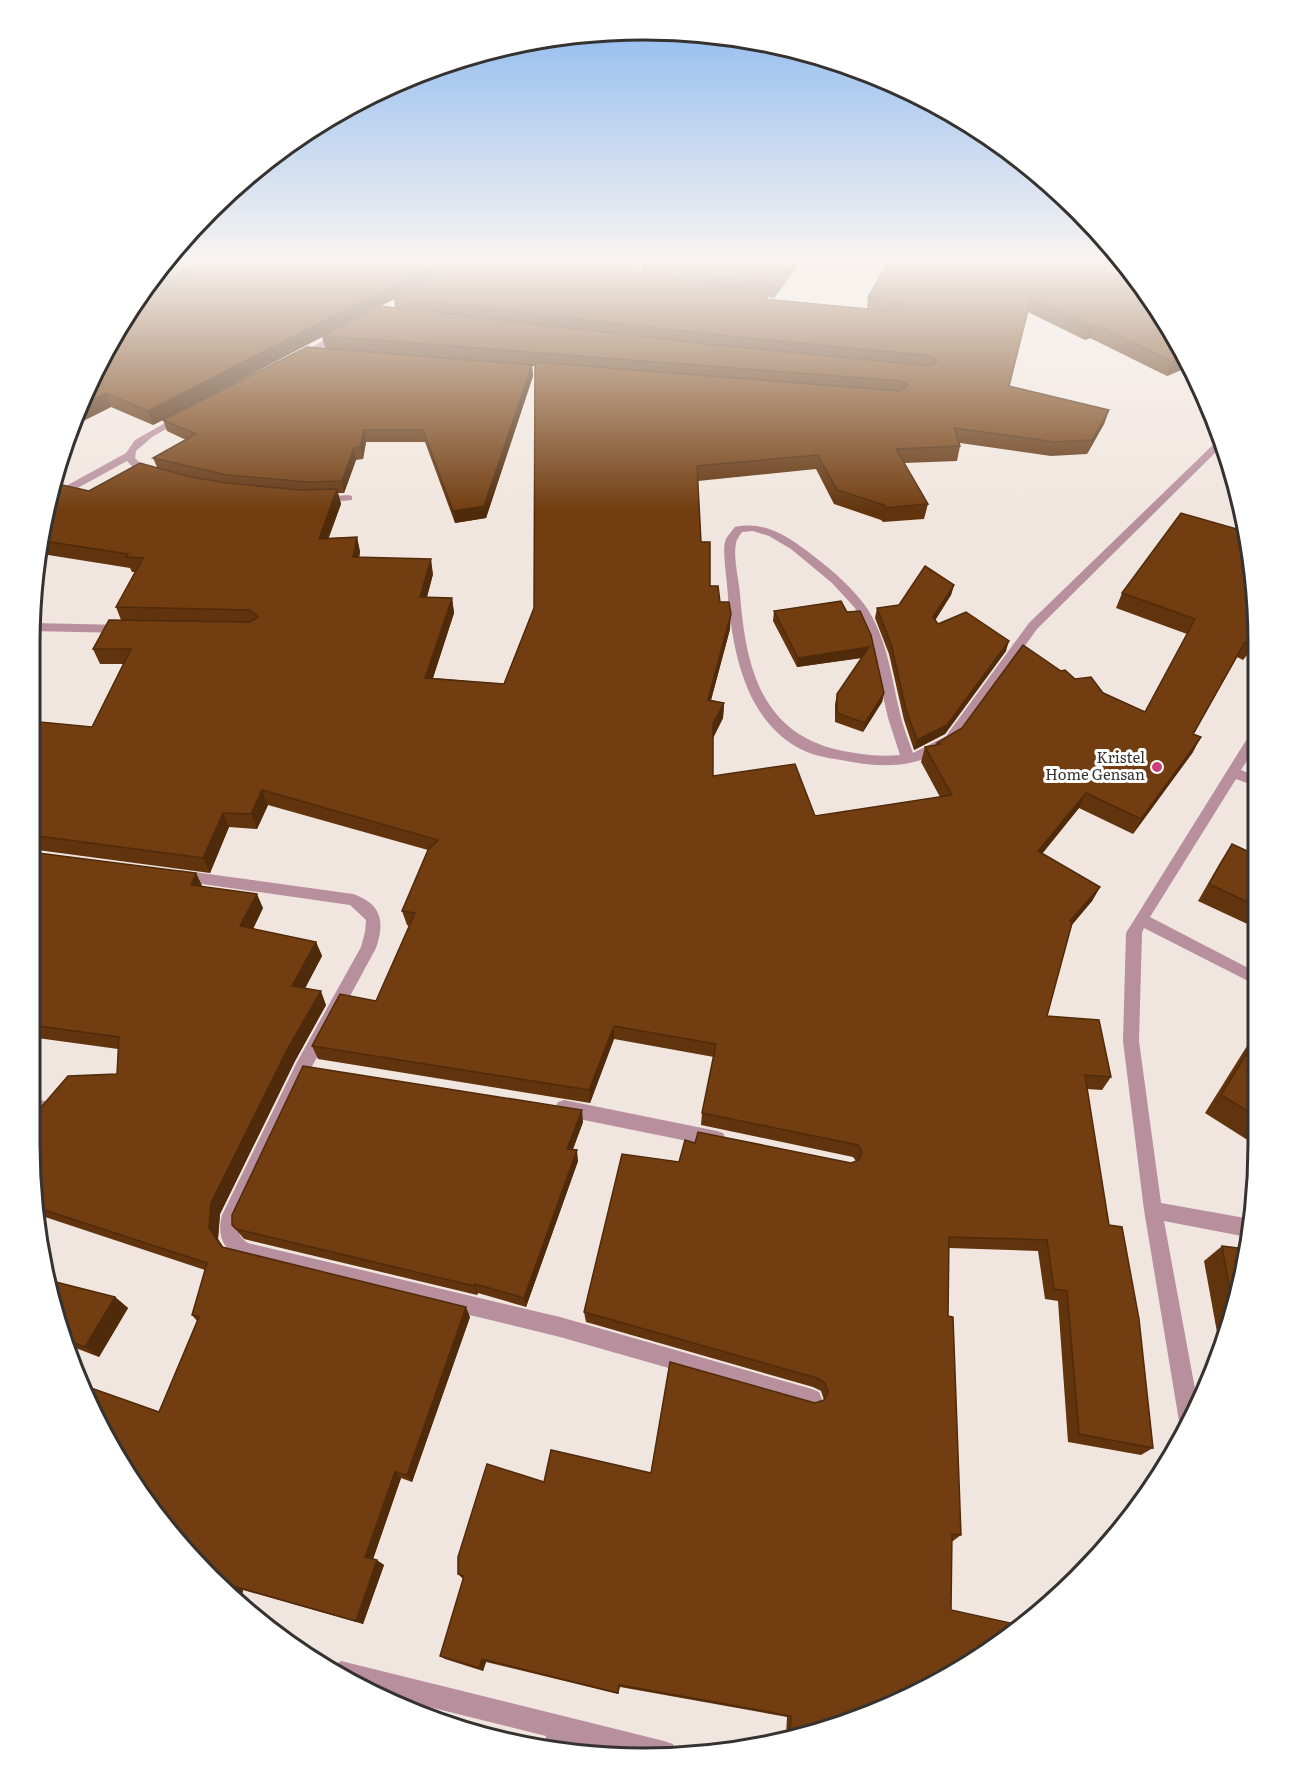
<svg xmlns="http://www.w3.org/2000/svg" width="1289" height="1788" viewBox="0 0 1289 1788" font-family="Literata,serif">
	<rect width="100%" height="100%" fill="#f1e6df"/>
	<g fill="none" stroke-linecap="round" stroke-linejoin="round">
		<!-- minor -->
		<g fill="#b78f9d" fill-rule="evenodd">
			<path d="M633,261H641L643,266L640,278L651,283V287H645L633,281L635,266Z"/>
			<path d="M338,332L345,334L302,359L295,357Z"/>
			<path d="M181,414L189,416L152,437L136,451L135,458L141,464L157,472V476C145,478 134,469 127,461L74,490L48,508L49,499L66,486L126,453L135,440Z"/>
			<path d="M1220,438L1222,446L1037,629L956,742C921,766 893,769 852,762C837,759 822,758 807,752C747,726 733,655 728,597C728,586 722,551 725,542C726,537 732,531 735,527C762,521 785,534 807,551C827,566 848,583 864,604C886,634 891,674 899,709C902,724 908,739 913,753L946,736L1029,623ZM753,531L769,536L791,549L832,583L855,608L871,644L888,718L900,755C883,757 866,755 849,752C763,738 746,671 740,594C739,581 733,557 736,544C736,540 740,535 742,532Z"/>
			<path d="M348,495L352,496V500L321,503L316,500L321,497Z"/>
			<path d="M33,623L122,625L128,629L122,633L32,631Z"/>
			<path d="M1255,733V748L1241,770L1255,776V786L1236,779L1150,917L1256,972V985L1144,928L1142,933L1139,1041L1161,1203L1251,1219L1247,1237L1164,1221L1198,1405L1186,1430L1183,1428L1179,1421L1144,1210L1123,1041L1126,933L1250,734Z"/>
			<path d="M179,870L353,894C382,904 385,922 376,948L309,1072L240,1216C237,1229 237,1236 248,1243L560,1317L812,1389L819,1392L822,1399L819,1406L812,1409L560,1337L247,1261C225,1252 216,1239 222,1215L297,1062L361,947L365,932L366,920L350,905L174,880L172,876L174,872Z"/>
			<path d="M30,1097L48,1102L51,1108L48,1114L42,1116L30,1113Z"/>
			<path d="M564,1100L717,1131L723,1133L726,1139L723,1145L717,1147L564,1116L558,1114L555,1108L558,1102Z"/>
			<path d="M341,1661L664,1741L673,1744L676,1753H613L571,1742L570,1753L546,1749V1736L369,1692L332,1667Z"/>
		</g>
	</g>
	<!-- wall -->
	<g fill="#62340e" fill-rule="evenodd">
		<path d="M451,261H633L632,269L635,273L642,274V263L801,261L774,298L768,297V299L867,309L868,297L1123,261L1188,367L1167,376L1090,338L1085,340L1028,312L1009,386L1109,410L1104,424L1087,454L1051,456L960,443V446L957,461L904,463L928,504L924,519L883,522L881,520L834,504L816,469L698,481L701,542L710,586L720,602L730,629L711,700L724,703L723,718L713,738V776L815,816L940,797L921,762L925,747L936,745L937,743L1075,679L1145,712L1187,634L1116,608L1122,593L1254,564V645L1243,660L1237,657L1194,734L1193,752L1133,834L1079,808L1042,854L1100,887L1092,901L1072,925L1047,1016L1111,1077L1102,1090L1087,1089L1109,1225L1153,1448L1141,1455L1068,1442L1058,1301L1045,1299L1038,1251L949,1248L948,1316L961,1535L953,1541H952L880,1711L786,1736L787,1717L620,1687L618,1694L486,1662L483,1671L445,1659L440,1656L463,1579L458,1574L544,1482L651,1473L824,1400L821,1391L813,1387L586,1322L584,1312L679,1162L695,1143L851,1163L856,1161L853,1157L701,1125L702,1113L714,1057L614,1039L590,1103L318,1059L312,1046L376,1001L409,926L407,925L402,911L428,850L268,805L257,829L229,827L210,873L30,849V721L92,727L123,664H100L93,649L121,620L116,607L135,572H132L130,568L42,554L50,489L89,491L157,467L153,458L186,440L167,431L163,420L153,425L111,407L71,427L77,409L133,303L449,267L457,263ZM394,299L395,308L381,306ZM322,337L325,348L199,402ZM532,366H535L534,608L504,684L433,678L454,613L452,598L427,597L433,574L359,557L360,552L357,537L328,538L341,504L338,493H344L356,460L363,459L366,442H425L455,523L486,518L533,376Z"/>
		<path d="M954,585L951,595L935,620L938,624L1006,651L945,734L914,750L904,720L889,654L875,618L877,608L899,605Z"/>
		<path d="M841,601L884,693L882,702L863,732L835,722V704L837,694L862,658L797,667L773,621L774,611Z"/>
		<path d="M1232,844L1256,855V928L1198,901L1221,861Z"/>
		<path d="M30,852L196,873L202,886L263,908L253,929L316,942L322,956L305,988L326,1005L295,1061L220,1214L218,1239L224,1248L470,1317L412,1482L401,1478L373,1559L384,1565L363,1624L243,1590L242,1595L226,1590L133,1485L77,1379L76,1377L84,1382L82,1385L159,1412L197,1321L192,1315L205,1270L39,1215L30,1143L34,1127L30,1123V1120L117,1074L118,1049L30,1037Z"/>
		<path d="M1257,1030V1146L1205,1113Z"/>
		<path d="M583,1122L573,1149L578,1161L526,1307L478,1293L477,1295L244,1239L232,1225Z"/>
		<path d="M1222,1246L1245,1249L1226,1341L1221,1354L1204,1261Z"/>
		<path d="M115,1297L128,1308L99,1357L65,1344L51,1303Z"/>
	</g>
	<!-- shaded-wall -->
	<g fill="#502b0b">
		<path d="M205,261H237L133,303L145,288Z"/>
		<path d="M440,261H448L449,270L394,298V299L324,336H322V337L153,425L148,411Z"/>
		<path d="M630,261H633V266L629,278V265Z"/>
		<path d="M792,261H801L774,298L775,284Z"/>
		<path d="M1094,324L1090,338L1085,340L1090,326Z"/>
		<path d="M1182,358L1188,367L1167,376L1172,362Z"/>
		<path d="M532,365L533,376L486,518L455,523L453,511Z"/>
		<path d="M106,393L111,407L71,427L79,406Z"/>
		<path d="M1109,410L1104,424L1087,454L1092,440Z"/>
		<path d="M364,430L366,442L363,459L360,447Z"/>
		<path d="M354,448L356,460L344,493L342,481Z"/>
		<path d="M337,489L341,504L323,554L319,539Z"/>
		<path d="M357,537L360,552L357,572L353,557Z"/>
		<path d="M431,559L433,574L423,612L420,597Z"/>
		<path d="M954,585L951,595L931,627L933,617Z"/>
		<path d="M452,598L454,613L428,693L425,678Z"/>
		<path d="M731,614L730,629L707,715L708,700Z"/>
		<path d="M1254,640V645L1243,660L1251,645Z"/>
		<path d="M1009,641L1006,651L945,734L914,750L917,740Z"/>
		<path d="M869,647L867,657L797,667L798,658Z"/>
		<path d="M884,693L882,702L863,732L865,723Z"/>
		<path d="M724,703L723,718L712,740L713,724Z"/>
		<path d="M1201,737L1193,752L1133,834L1141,819Z"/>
		<path d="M262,790L268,805L257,829L251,814Z"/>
		<path d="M1086,793L1079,808L1032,866L1038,851Z"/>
		<path d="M223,813L229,827L210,873L203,858Z"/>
		<path d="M196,873L203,888L191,885Z"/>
		<path d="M1100,887L1092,901L1062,936L1070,921Z"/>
		<path d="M257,894L263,908L247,941L240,926Z"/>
		<path d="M316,942L322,956L299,1000L292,986Z"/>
		<path d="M321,991L326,1005L295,1061L220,1214L218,1239L230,1258L222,1247L209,1228L211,1203L288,1048Z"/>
		<path d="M614,1026V1039L590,1103L589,1090Z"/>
		<path d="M582,1110L583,1122L569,1160L567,1149Z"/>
		<path d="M577,1150L578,1161L526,1307L524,1298Z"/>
		<path d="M475,1284L478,1293L477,1295L474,1286Z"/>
		<path d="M115,1297L128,1308L99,1357L85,1347Z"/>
		<path d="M466,1307L470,1317L412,1482L407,1475Z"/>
		<path d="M76,1377L84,1382L81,1387Z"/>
		<path d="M395,1472L401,1478L372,1562L365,1557Z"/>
		<path d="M377,1560L384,1565L363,1624L356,1621Z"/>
		<path d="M233,1586L243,1590L242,1595L231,1591Z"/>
		<path d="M482,1659L486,1662L483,1671L479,1668Z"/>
	</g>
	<!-- building -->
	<g fill="#723d10" stroke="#502b0b" stroke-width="1.5">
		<path d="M166,261H205L145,288Z"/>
		<path d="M225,261H440L148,411L106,393L79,406L135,301Z"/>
		<path d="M460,261H630L629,265L635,273L768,293L764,299L899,312L906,306L901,302L868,297L889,261H1123L1132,270L1182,358L1172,362L1094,324L1090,326L1031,298L1009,386L1109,410L1092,440L1055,442L954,428L960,446L896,449L928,504L886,508L884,505L837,490L818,455L697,466L701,542H710V586H718L720,602H729L731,614L708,700L724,703L713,724V776L795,764L815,816L952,795L925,747L941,744L937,743L962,728L1023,645L1061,671L1065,670L1075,679L1091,677L1103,693L1145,712L1195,619L1122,593L1181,513L1240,530L1244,528L1254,564V640L1251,645L1245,642L1193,734L1201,737L1141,819L1086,793L1038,851L1100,887L1070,921L1072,923L1047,1016L1099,1020L1111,1077L1085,1075L1109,1225L1122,1227L1139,1319L1153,1448L1079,1434L1067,1291L1054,1289L1047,1240L949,1237L948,1316L953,1317L961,1535L952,1534L951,1610L1024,1626L1019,1631L880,1711L790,1735L791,1716L619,1685L618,1693L482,1659L479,1668L440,1656L464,1576L458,1574V1557L487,1464L544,1482L551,1450L651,1473L670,1362L815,1403L824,1400L828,1392L825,1383L817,1378L584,1312L622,1154L679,1162L685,1140L695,1143L698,1132L851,1163L859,1160L862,1152L858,1145L702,1113L716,1044L614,1026L589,1090L312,1046L340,994L376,1001L415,913L402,911L428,850L438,840L262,790L251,814L223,813L203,858L30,835V721L92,727L131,649H93L109,620L250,622L258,617L250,610L116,607L143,558L126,557L128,554L44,541L50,489L58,484L89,491L140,463L190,477L227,483L299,490L337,489L319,539L357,537L353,557L431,559L420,597L452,598L425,678L504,684L534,608L535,362L900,391L908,385L901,381L322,336L379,306L717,345L931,366L938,360L931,356L718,335L394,298Z"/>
		<path d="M642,261H792L775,284L647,267L642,263Z"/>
		<path d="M307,347L532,365L484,506L453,511L423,430H364L360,447L354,448L342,481L307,482L227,475L153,458L196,434L163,420Z"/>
		<path d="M925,566L954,585L933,617L938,624L966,612L1009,641L947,725L917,740L906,710L891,644L877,608L899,605Z"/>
		<path d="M841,601L847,612L860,611L871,635L884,693L865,723L837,713V694L869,647L798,658L774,611Z"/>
		<path d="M1232,844L1256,855V906L1209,884Z"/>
		<path d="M30,852L196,873L191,885L257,894L240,926L316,942L292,986L321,991L288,1048L211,1203L209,1228L222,1247L466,1307L407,1475L395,1472L365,1557L377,1560L356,1621L233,1586L231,1591L224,1588L133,1485L80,1384L159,1412L199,1317L192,1315L207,1263L38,1208L30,1143V1132L35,1125L30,1123V1120L68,1076L117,1074L119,1037L30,1025Z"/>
		<path d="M1257,1037V1117L1221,1095Z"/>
		<path d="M303,1066L582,1110L567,1149L577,1150L524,1298L475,1284L474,1286L236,1229L232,1225V1215Z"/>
		<path d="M1222,1246L1245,1249L1233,1307Z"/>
		<path d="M48,1280L115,1297L85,1347L63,1339L51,1303Z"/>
	</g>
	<!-- sky -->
	<linearGradient id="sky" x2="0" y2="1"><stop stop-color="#8ab8ef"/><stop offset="0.51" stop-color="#f9f4f1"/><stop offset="1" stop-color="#f9f4f1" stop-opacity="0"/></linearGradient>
	<rect width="1289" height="511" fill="url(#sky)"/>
	<!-- markers -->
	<circle fill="#c83f79" stroke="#fff" stroke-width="2" cx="1157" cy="767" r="6"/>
	<g text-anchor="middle" stroke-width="6" stroke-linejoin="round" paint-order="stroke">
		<!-- poi labels -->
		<g font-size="15" fill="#36322f" stroke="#fff" text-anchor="end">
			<text x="1145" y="763">Kristel<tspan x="1145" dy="17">Home Gensan</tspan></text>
		</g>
	</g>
	<!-- crop -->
	<path d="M0 0H1289V1788H0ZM644 40H644A604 604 0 0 1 1248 644V1144A604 604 0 0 1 644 1748H644A604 604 0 0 1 40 1144V644A604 604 0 0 1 644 40Z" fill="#fff" fill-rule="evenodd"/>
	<path fill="none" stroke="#36322f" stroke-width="3" d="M644 40H644A604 604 0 0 1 1248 644V1144A604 604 0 0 1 644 1748H644A604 604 0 0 1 40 1144V644A604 604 0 0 1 644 40Z"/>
</svg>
